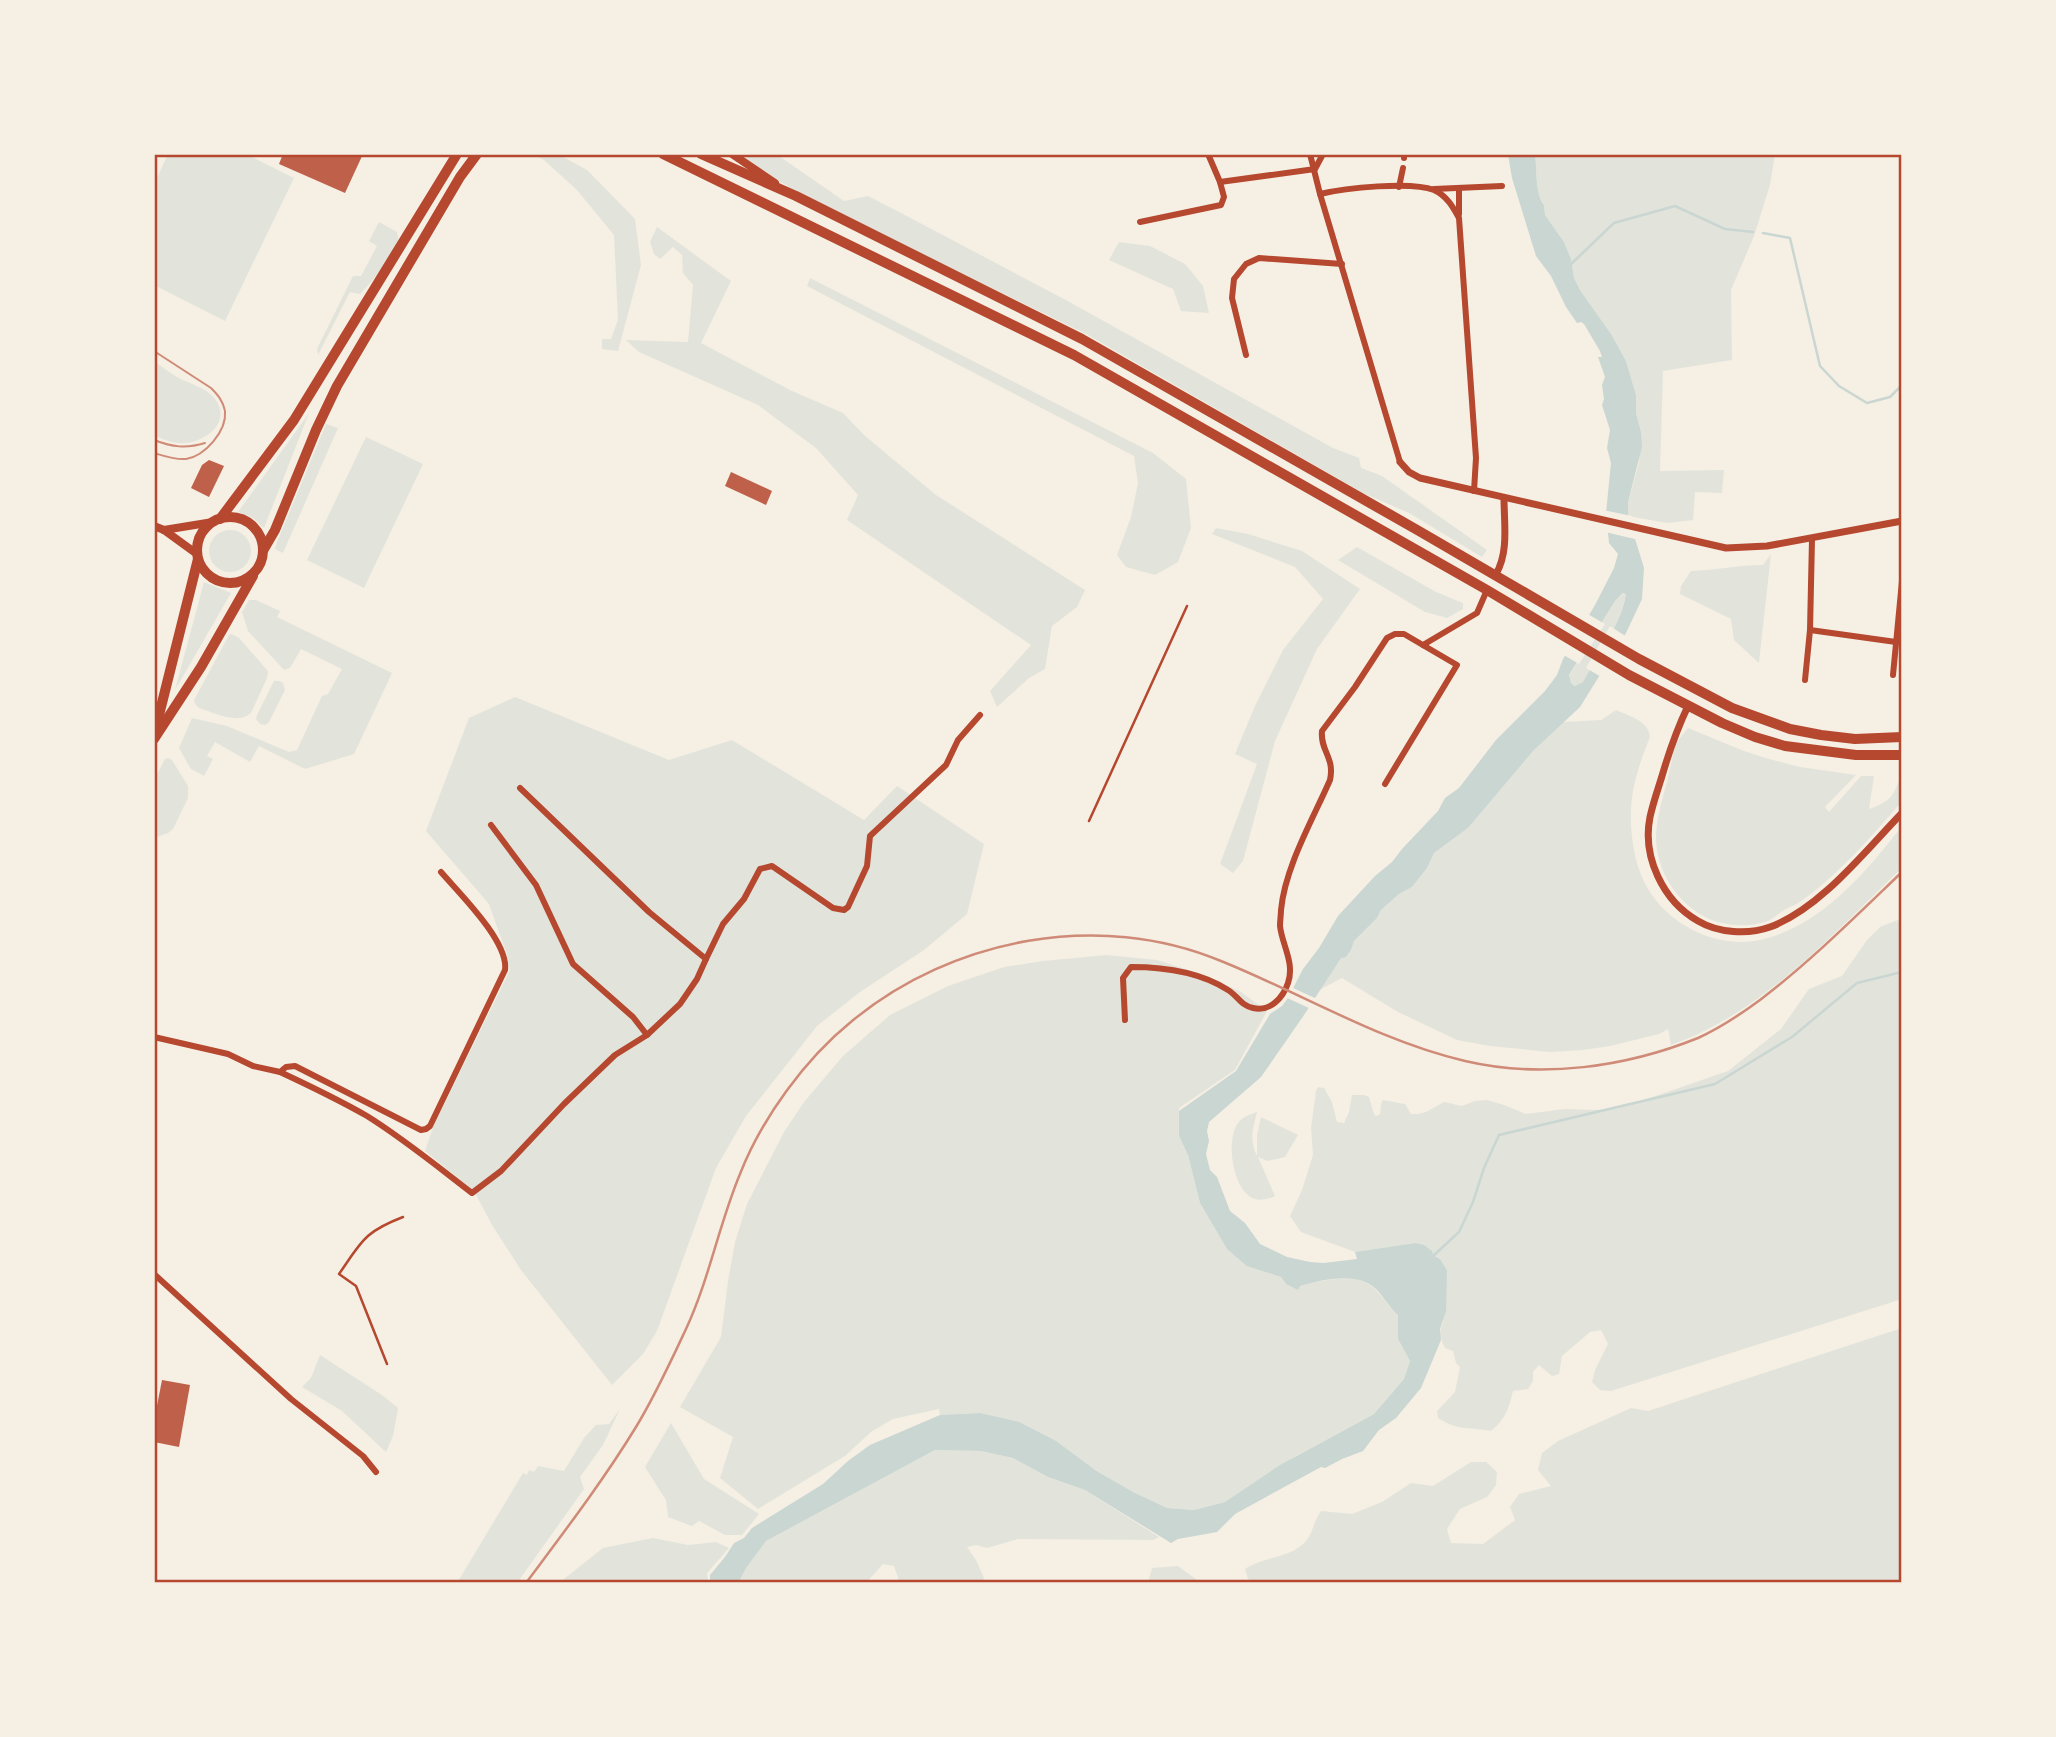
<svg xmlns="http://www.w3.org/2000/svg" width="2056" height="1737" viewBox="0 0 2056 1737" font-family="Lora,serif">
	<rect width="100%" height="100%" fill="#f6efe4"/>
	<!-- green -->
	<g fill="#e2e4dc">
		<path d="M168,154H246L294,178L225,321L154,285V184Z"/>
		<path d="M532,154H558L587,170L635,219L641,265L618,351L602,349V339H611L618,320L614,235L577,190L544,160Z"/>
		<path d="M736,154H776L844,201L868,196L901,213L1064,299L1333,448L1359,458L1361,468L1382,476L1487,550L1482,557L1409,513L1363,493L1086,334L805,197Z"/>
		<path d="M1535,154H1775L1770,185L1754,236L1731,290L1732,360L1663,371L1660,471L1724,470L1722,493L1695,492L1693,520L1667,523L1628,516V502L1639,463L1641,432L1636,413V395L1626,361L1611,334L1580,290L1574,278L1571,259L1564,242L1545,215L1544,205C1535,195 1537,169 1535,154Z"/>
		<path d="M379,222L397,232L399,243L382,270L360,294L350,292L318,355L317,349L353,276H361L377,246L369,241Z"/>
		<path d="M657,227L731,281L701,343L792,391L843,413L864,435L936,495L1085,590L1077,607L1052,626L1045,669L1029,678L997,707L990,691L1031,645L847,520L858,495L816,448L758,405L639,352L626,340L688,342L693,285L683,273L682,255L673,247L660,259L654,254L650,242Z"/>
		<path d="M1119,242L1150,246L1185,264L1203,286L1209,313L1181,311L1173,289L1109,260Z"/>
		<path d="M810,278L1153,453L1186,479L1191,528L1178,562L1155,575L1126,567L1117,555L1131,517L1138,483L1134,456L807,286Z"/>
		<path d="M154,361C162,367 169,372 177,377C189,384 206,387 215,399C232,421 207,441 186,443C174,444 164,440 154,435Z"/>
		<path d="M309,413L264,528L253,518L238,512Z"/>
		<path d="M326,424L338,428L283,553L275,549L277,542Z"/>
		<path d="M366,437L423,464L364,588L307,560Z"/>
		<path d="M1216,528L1248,534L1302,551L1360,589L1317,649L1275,741L1243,861L1233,873L1220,864L1257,764L1235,754L1255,706L1283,650L1323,599L1295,567L1212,534Z"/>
		<circle cx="230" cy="551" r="21"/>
		<path d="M1357,547L1436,592L1463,603V609L1447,618L1425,612L1338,560Z"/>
		<path d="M1771,554L1759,662V663L1734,640L1731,619L1680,594L1681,586L1691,571C1716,570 1738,565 1763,565Z"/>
		<path d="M204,582L231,593L175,690Z"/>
		<path d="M1624,593L1626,594C1621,624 1597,656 1583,682L1576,686L1571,683L1569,676L1615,601Z"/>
		<path d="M249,600H256L280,611L277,617L392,673L354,754L305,769L259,746L250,762L215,742L207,756L213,759L204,776L191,769L179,748L192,718L227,726L289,752L297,750L322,696L328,694L342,669L301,649L290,668L284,670L248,631L242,612Z"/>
		<path d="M232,634L239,638L268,671L267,678L251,713C237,725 215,713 199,708L195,704L194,700L229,635Z"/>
		<path d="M274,681H279L283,683L285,690L269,722L265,725L260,724L256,719L257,715Z"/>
		<path d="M515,697L669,760L732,740L864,820L897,786L984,844L967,914L924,950L860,992L817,1026L746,1116L716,1168L657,1331L643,1354L612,1385L521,1270L492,1225L474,1191L425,1151L433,1127L510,970L507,955L489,904L426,831L469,718Z"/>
		<path d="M1616,710C1629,716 1649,721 1650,737C1641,759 1632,785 1631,809C1630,828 1633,853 1640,872C1657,920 1714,952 1764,939C1823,924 1866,872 1902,826V868C1842,925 1782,992 1706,1030C1695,1036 1683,1040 1671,1045L1668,1029L1659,1034L1610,1046L1583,1050L1550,1052L1490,1046L1457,1040L1398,1012L1342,978L1319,990L1341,957H1346L1351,950L1354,941L1377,918L1381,910L1399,894L1412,887L1427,868L1434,853L1468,828L1534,750L1563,722L1601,720Z"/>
		<path d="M1688,728L1744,751L1769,759L1800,767L1856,775L1825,807L1829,812L1861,776H1874L1869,809C1893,801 1893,795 1902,774V801C1872,836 1841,872 1804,899C1797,905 1788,907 1781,912C1777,915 1773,919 1768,921C1748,928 1723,926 1705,917C1677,902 1657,872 1656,839C1656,820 1662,800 1667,782C1670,770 1672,757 1676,745C1678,739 1684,733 1688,728Z"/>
		<path d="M168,758L172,760L188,786V798L173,829L168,833L154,838V780L165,759Z"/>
		<path d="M1902,915V1299L1611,1391L1600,1390L1592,1382L1595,1370L1608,1344L1601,1330L1590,1332L1562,1356L1559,1374L1552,1376L1539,1365L1533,1372V1381L1528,1389L1513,1391C1509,1408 1505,1420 1491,1431C1470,1427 1458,1431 1438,1418L1437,1411L1455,1392L1460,1367L1456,1363L1453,1351L1445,1348C1441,1340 1438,1332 1443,1323L1447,1270L1440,1259L1415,1243L1355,1252L1301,1232L1290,1216L1302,1190L1313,1155L1311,1128L1316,1091L1318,1087L1324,1088L1332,1102L1337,1122L1344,1123L1349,1112L1352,1095H1364L1369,1097L1374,1114L1376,1116L1380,1114L1381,1104L1383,1100L1405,1104L1411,1114H1418L1426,1112L1444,1102L1462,1106L1475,1101L1487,1100L1504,1105L1526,1114L1564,1109L1599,1110L1641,1101L1728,1071L1781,1029L1809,989L1842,976L1867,940L1880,927L1898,920Z"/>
		<path d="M1106,955L1157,960L1207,976L1241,992L1267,1011L1235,1070L1179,1108V1136L1188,1155L1200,1203L1227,1249L1271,1274L1281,1277L1286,1284C1315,1288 1352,1265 1376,1290C1384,1298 1389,1307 1398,1315V1339L1410,1361L1404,1379L1374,1414L1296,1456L1225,1502L1194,1510L1167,1508L1133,1492L1095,1470L980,1413L940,1415L939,1409L893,1419L871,1432L845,1456L758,1509L720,1478L733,1437L680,1407L721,1337L728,1281L735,1242L747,1204L784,1132L804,1102L843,1056L890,1015L948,986L1004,967L1043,961Z"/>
		<path d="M1257,1112C1253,1129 1249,1140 1257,1156V1135L1261,1117L1298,1135L1285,1157L1268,1161L1258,1157L1275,1196C1267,1200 1257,1202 1249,1196C1232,1183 1226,1140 1238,1123C1243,1116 1250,1115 1257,1112Z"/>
		<path d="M1902,1328V1583H1256L1248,1579L1245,1569C1264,1556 1290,1559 1306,1541C1313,1533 1314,1520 1321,1511L1352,1514L1382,1502L1411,1483L1433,1486L1471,1462H1486L1497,1472L1496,1485L1487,1497L1460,1509L1447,1529L1451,1543L1483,1544L1515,1520L1510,1507L1519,1494L1551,1486L1538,1470L1542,1453L1558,1441L1631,1408L1648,1411Z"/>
		<path d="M320,1355L382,1395L398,1408L393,1436L386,1452L342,1411L302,1387L311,1378Z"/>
		<path d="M620,1409L603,1445L580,1477L584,1489L517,1583H457L523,1473L527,1475L529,1470L534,1472L538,1466L564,1471L584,1438L596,1425L609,1424Z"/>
		<path d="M671,1423L704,1479L759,1514L742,1535H725L699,1521L692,1526L668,1517L666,1500L645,1467Z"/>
		<path d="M935,1450L981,1451L1013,1458L1048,1477L1085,1490L1159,1537L1153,1540L1018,1539L987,1548L976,1545L967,1547L976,1560L984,1578L982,1583H900L894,1566L883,1564L866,1583H738L745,1568L766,1541Z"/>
		<path d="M653,1538L688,1545L716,1542L729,1548L707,1573L708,1583H559L603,1548Z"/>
		<path d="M1178,1566L1201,1583H1148L1152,1568Z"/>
	</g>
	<!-- water -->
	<path fill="#c9d6d2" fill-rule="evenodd" d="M1508,154H1535C1537,169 1535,195 1544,205L1545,215L1564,242L1571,259L1574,278L1580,290L1611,334L1626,361L1636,395V413L1641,432L1642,447L1628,502V516L1644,568L1642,599L1626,633L1580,707L1534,750L1468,828L1434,853L1427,868L1412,887L1399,894L1381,910L1377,918L1354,941L1351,950L1346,957L1341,958L1302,1018L1261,1077L1209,1122L1207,1131L1209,1141L1206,1154L1210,1170L1217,1177L1230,1211L1245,1223L1260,1244L1287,1257L1310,1262L1324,1263L1357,1259L1355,1252L1415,1243L1424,1245L1432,1251L1433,1255L1440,1259L1447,1270L1446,1311L1440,1329L1441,1340L1421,1388L1396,1418L1379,1430L1363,1451L1342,1459L1325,1468L1321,1467L1235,1514L1217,1532L1178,1539L1171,1543L1085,1490L1048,1477L1013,1458L981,1451L935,1450L766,1541L746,1568L738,1583H710V1575L725,1557L734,1543L744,1538L752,1528L823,1484L848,1461L870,1445L940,1415L980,1413L1019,1422L1056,1441L1095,1470L1133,1492L1167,1508L1194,1510L1225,1502L1280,1465L1374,1414L1404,1379L1410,1361L1398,1339V1315C1389,1307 1384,1297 1376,1289C1356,1271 1323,1280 1300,1286L1298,1290L1286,1284L1281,1277L1247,1266L1227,1249L1200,1203L1188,1155L1179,1136V1111L1236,1071L1270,1014L1282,1006L1288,998L1303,969L1319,948L1338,916L1375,876L1392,862L1402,849L1438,811L1445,798L1459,788L1496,740L1545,691L1557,675L1563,659L1595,605L1614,568L1618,554L1609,543L1606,513L1611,463L1607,448L1610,430L1602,405L1604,399L1602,385L1605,377L1598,357H1602L1600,351L1584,324L1581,322L1577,323L1566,307L1551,276L1536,256L1512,178ZM1623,593L1626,594C1622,623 1597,656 1583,682L1575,686L1571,683L1569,675L1615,601Z"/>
	<!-- pier -->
	<g fill="#f6efe4">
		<path d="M1603,510L1632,516L1639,540L1605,532Z"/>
		<path d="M1586,613L1605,624L1579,664L1562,654Z"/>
		<path d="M1610,626L1627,637L1603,678L1586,668Z"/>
		<path d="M1291,987L1317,999L1311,1009L1285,997Z"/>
	</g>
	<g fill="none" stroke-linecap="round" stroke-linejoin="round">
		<!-- stream -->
		<g stroke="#c9d6d2" stroke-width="2.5">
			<path d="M1763,233L1790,238L1820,366L1839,386L1867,403L1890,397L1902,385"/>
			<path d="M1570,265L1614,223L1675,206L1725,229L1753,232"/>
			<path d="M1432,1257L1459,1232L1473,1202L1484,1168L1499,1135L1715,1084L1792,1037L1857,983L1902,972"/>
		</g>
	</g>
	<!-- building -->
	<g fill="#bf614a">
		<path d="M283,154H363L345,193L279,164Z"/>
		<path d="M209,460L224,466L209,497L191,488L202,465Z"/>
		<path d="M731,472L772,491L766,505L725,486Z"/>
		<path d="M162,1380L190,1385L179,1447L154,1442V1421Z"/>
	</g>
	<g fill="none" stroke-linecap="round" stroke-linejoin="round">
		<!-- service -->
		<g stroke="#b5482f" stroke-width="2.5">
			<path d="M154,566H155"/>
			<path d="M1089,821L1187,606"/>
			<path d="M387,1364L356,1286L339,1274C362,1241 364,1232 403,1217"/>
		</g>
		<!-- minor -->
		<g stroke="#b5482f" stroke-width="6">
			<path d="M1310,154L1320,194L1400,462"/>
			<path d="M1404,158V154"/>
			<path d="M1220,182L1315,169L1323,154"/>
			<path d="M1399,187L1403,168"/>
			<path d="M1434,189L1502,186"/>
			<path d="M1320,194C1345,188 1411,181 1434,190C1447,196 1453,207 1459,218L1476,458L1474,491"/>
			<path d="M1459,214V188"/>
			<path d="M1140,222L1221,205L1224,197L1220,182L1208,154"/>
			<path d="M1246,355L1232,298L1234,279L1246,264L1259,258L1342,264"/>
			<path d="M1810,630L1896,642"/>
			<path d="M1423,645L1477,613L1487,590"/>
			<path d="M1893,675L1902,581"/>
			<path d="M1805,680L1810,630L1812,539"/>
			<path d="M491,825L536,885L573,964L633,1017L647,1035"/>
			<path d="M706,959L723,924L744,899L760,869L772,866L833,908L844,910L848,907L867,866L870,836L946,765L958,740L980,715"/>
			<path d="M1125,1020L1123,978L1131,967C1163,967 1200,972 1228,990C1238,996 1240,1005 1253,1008C1270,1012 1283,998 1288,983C1295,963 1282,945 1280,926C1280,920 1281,915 1281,910C1285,867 1313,819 1330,780C1335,757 1320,751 1322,731L1355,687L1387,638L1395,634H1404L1457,665L1385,784"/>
			<path d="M154,1037L215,1051L228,1054L253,1066L280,1072L286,1067L295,1066L421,1130L426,1129L430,1126L505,970C509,942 460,894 441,872"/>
			<path d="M280,1072C310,1086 339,1100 367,1116C404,1139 438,1167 472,1193L501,1171L564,1104L615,1055L647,1035L680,1004L697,979L706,959L649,912L520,788"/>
			<path d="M154,1274L291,1399L363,1456L376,1472"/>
		</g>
		<!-- tertiary -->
		<g stroke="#b5482f" stroke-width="7">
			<path d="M1400,462L1409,472L1420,478L1726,548L1767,546L1902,521"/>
			<path d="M1496,574C1509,552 1504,523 1504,498"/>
			<path d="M1688,706C1677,729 1669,752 1662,776C1658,789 1653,803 1650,817C1642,857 1663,901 1698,921C1718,933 1748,935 1770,927C1820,909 1865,851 1902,813"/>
		</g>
		<!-- secondary -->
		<g stroke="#b5482f" stroke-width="8">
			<path d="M732,154L775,183"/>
			<path d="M154,526L164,530L197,554"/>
			<path d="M164,530L213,522"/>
		</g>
		<!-- primary -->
		<g stroke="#b5482f" stroke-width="10">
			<path d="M663,154L1074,355L1487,590L1629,675L1722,723L1755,737L1785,746L1856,755H1902"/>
			<path d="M701,154L796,196L1082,339L1419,531L1639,659L1732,708L1790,729L1821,735L1855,739L1902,737"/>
			<circle cx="230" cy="550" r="33"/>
			<path d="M220,519L294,420L457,154"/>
			<path d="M264,549L275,530L316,430L337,386L460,177L477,154"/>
			<path d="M155,731L198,559"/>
			<path d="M154,739L201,667L253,576"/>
		</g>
		<!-- tram -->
		<g stroke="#cf8b77" stroke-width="2">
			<path d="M154,351L211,388C218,395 223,401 225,411C227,431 205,456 186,459C175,460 164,456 154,453"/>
			<path d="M154,440C172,447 186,449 205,443"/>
		</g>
		<!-- rail -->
		<path stroke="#cf8b77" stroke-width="2.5" d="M526,1583C564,1532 603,1481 636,1427C655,1396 671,1361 686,1329C709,1280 719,1224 740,1174C762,1118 805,1059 852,1021C953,938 1099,910 1221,961C1303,994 1379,1041 1465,1061C1542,1079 1626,1067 1698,1038C1720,1028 1741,1014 1760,1000C1811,961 1856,916 1902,872"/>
	</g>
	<!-- border -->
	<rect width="2056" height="1737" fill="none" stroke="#f6efe4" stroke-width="312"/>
	<rect x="156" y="156" width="1744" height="1425" fill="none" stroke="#b5482f" stroke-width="2.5"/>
</svg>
